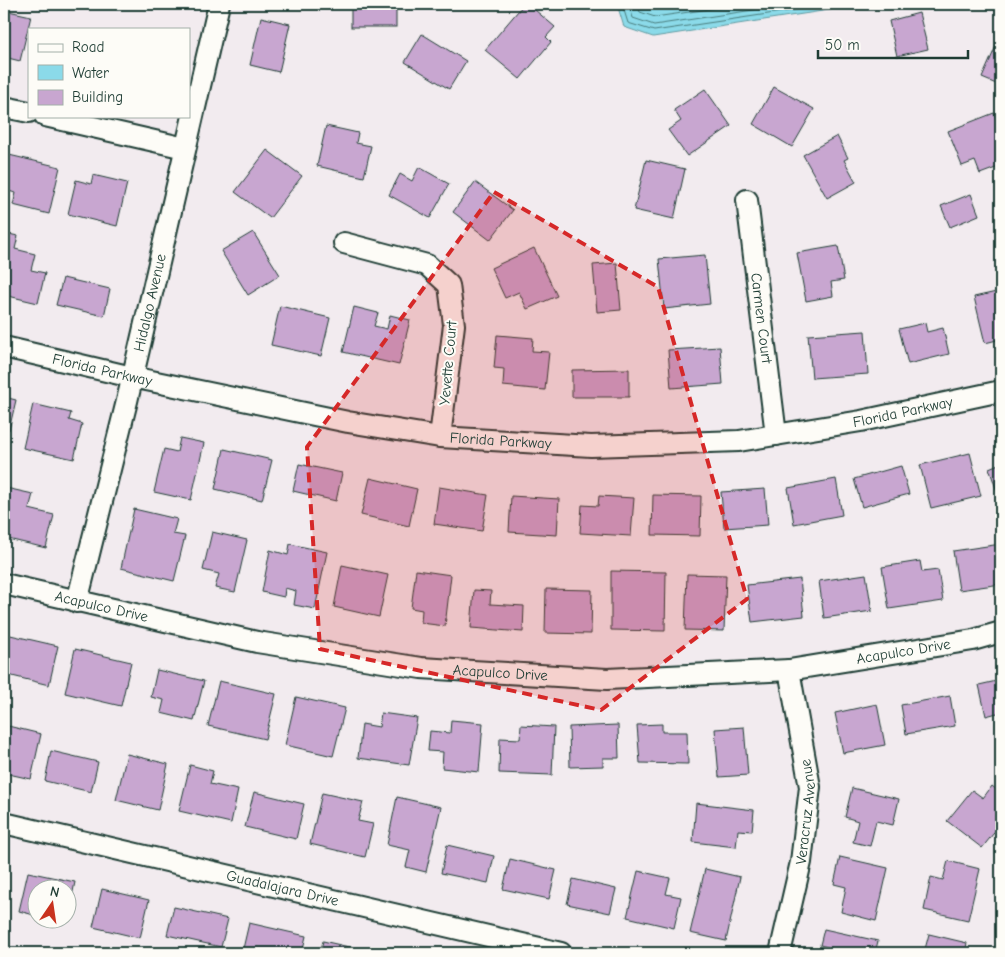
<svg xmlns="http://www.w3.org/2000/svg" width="1005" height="957" viewBox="0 0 1005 957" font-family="'Comic Neue',sans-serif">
	<rect width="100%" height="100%" fill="#f2ebef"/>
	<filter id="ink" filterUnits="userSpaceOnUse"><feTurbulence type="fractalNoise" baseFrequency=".02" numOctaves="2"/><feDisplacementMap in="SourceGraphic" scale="10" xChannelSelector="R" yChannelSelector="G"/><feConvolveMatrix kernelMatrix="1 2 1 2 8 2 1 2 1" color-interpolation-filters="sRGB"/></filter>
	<g filter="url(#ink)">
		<!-- water -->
		<path fill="#8bdae9" stroke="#609ba1" d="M617,4H868L653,37L624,27Z"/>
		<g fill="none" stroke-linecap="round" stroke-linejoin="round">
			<!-- shore -->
			<g stroke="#4a7c7c" stroke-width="1">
				<path d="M622,4L628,23L654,31L835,4"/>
				<path d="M629,4L633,18L654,25L793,4"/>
				<path d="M637,4L640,12L655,17L744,4"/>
			</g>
		</g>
		<!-- building -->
		<g fill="#c8a6d0" stroke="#1f3d34">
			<rect x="351" y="4" width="45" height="23"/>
			<path d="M524,4H528L555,27L546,37L551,42L520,79L485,50Z"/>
			<path d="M4,10L31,16L20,61L4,57Z"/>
			<path d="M919,13L928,49L897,56L889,21Z"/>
			<path d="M261,17L290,24L279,72L250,65Z"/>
			<path d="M422,34L466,61L449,89L405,62Z"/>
			<path d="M1001,35V86L982,78Z"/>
			<path d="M774,87L814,109L792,147L753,124Z"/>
			<path d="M705,89L731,126L687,156L668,130L681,121L674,110Z"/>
			<path d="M994,113L1001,132V166L980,174L975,161L962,166L948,131Z"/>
			<path d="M326,126L358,133L356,143L371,146L364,177L317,166Z"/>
			<path d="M837,136L848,158L844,160L856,182L827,198L803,155Z"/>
			<path d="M267,150L302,176L270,218L235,192Z"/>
			<path d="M9,155L60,167L49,214L13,205L16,193L4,190V179Z"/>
			<path d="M646,160L685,169L674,219L634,210Z"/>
			<path d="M419,167L449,184L430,218L389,195L400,174L412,181Z"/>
			<path d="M93,175L127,183L117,226L68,214L76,180L91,184Z"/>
			<path d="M475,182L513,210L490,240L453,212Z"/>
			<path d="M971,194L979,215L950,227L941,206Z"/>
			<path d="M253,232L280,275L248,295L221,251Z"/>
			<path d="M4,233L18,236L15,249L35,254L31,270L45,273L38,303L4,295Z"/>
			<path d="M838,246L844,280L831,282L833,296L806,301L797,253Z"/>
			<path d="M534,248L557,296L527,309L519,292L505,298L491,268Z"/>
			<path d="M705,255L710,304L664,309L659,259Z"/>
			<path d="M617,263L621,310L597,312L593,265Z"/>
			<path d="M63,278L110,289L104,316L56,305Z"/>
			<path d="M1001,291V339L985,343L974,297Z"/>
			<path d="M280,306L330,318L321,356L271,345Z"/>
			<path d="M354,307L378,313L374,326L387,329L390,315L410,320L399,365L343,352Z"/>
			<path d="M925,323L927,332L943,328L949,354L908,364L899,329Z"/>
			<path d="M865,331L868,374L812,378L808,335Z"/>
			<path d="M497,335L533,338L532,351L549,352L545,390L503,386L504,369L494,368Z"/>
			<path d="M720,347L723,384L671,388L668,350Z"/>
			<path d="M629,369V397H572V370Z"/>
			<path d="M4,397L16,400L9,430L4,429Z"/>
			<path d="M33,404L71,413L69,420L82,424L74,459L23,448Z"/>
			<path d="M180,438L204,443L191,500L154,492L164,449L177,452Z"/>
			<path d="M224,449L272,460L262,500L215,489Z"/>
			<path d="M970,453L981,496L931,508L920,465Z"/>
			<path d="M1001,463V503L989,468Z"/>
			<path d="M299,464L342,473L336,501L293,491Z"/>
			<path d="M901,466L909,494L862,507L854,479Z"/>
			<path d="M370,478L417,489L409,526L361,515Z"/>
			<path d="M836,479L842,515L794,524L788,488Z"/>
			<path d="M439,487L488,495L482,531L434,524Z"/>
			<path d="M6,488L33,494L29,509L54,515L46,548L4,538V498Z"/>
			<path d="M765,489L768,525L724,528L721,492Z"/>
			<path d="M653,495L701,496L700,536L652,535Z"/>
			<path d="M511,496L559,499L557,535L509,532Z"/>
			<path d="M599,496L634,498L631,536L580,533L582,505L598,506Z"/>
			<path d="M134,509L177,519L173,534L185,536L174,581L121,568Z"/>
			<path d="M212,532L247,540L235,592L215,588L219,574L203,570Z"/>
			<path d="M290,544L327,552L315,609L294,605L296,591L285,588L284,597L262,592L270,550L288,555Z"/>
			<path d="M1001,544V584L959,590L953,551Z"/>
			<path d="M920,561L922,572L938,570L943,601L889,609L882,567Z"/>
			<path d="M342,565L388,575L379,617L334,607Z"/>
			<path d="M416,570L451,575L445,626L421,623L422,610L411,608Z"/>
			<path d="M611,571L666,572L665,631L611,630Z"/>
			<path d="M687,574L726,575L724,631L685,630Z"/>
			<path d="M866,574L872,611L824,618L819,581Z"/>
			<path d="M800,579L804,616L752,622L747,585Z"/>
			<path d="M546,589L592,590L591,634L545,633Z"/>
			<path d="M474,590L491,591L490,604L524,606L523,632L471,628Z"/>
			<path d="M6,634L58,646L49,685L4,674V645Z"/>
			<path d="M75,649L131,662L121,706L65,693Z"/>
			<path d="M157,670L204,681L194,721L161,713L164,700L151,697Z"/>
			<path d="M1001,680V712L986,716L979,685Z"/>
			<path d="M219,681L276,694L265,739L208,726Z"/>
			<path d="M950,696L955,726L906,734L901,705Z"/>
			<path d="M296,697L345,708L333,756L285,745Z"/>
			<path d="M877,704L885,745L843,753L835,713Z"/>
			<path d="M381,713L417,718L409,765L358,758L362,724L379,727Z"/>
			<path d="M451,720L483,723L479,772L442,768L443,752L428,751L430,731L450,733Z"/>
			<path d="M662,724V732H687L688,764L640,763L637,725Z"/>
			<path d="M4,725L41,734L31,779L4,773Z"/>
			<path d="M521,725L554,727L552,775L499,773L500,738L520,739Z"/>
			<path d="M618,725L619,758H603V766L570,767L569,727Z"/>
			<path d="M744,727L748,775L719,777L715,729Z"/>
			<path d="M51,751L98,762L91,792L45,781Z"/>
			<path d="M127,754L168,764L158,810L116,800Z"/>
			<path d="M190,765L213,771L210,784L238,790L231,823L179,811Z"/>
			<path d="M992,786L1001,793V824L982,848L947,821L972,790L983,798Z"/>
			<path d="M852,788L899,799L893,825L876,821L870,846L853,842L858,821L845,817Z"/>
			<path d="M254,792L304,804L296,839L245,827Z"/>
			<path d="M322,793L363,802L358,821L373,824L365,857L310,844Z"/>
			<path d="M397,797L441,807L426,872L406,867L410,850L387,845Z"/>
			<path d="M696,803L754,810L752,831L738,830L736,847L693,842Z"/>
			<path d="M447,845L494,856L488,883L441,873Z"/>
			<path d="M840,857L888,868L876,921L841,912L846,887L834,884Z"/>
			<path d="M510,859L556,870L549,899L503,889Z"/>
			<path d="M948,861L980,869L968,920L924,910L931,877L943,880Z"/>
			<path d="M705,869L740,877L726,941L690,933Z"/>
			<path d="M638,871L670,878L666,894L681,897L674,928L627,917Z"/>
			<path d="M28,872L75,882L68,916V890H38V916L19,911Z"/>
			<path d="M573,879L616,889L610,913L567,904Z"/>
			<path d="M102,889L149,900L140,938L93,927Z"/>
			<path d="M174,907L228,919L221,947L167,935Z"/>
			<path d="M249,923L306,936L302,953H242Z"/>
			<path d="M824,929L878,941L875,953H834L835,949L820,945Z"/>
			<path d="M929,934L967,943L965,953H924Z"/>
			<path d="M323,941L375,953H320Z"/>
		</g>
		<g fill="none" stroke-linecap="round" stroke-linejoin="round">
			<!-- minor casing -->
			<g stroke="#1f3d34" stroke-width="24">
				<g id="minor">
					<path d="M4,107L29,112"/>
					<path d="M45,116L185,148"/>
					<path id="s1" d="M747,200L776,435"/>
					<path d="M344,243L427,265L449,285L454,325L440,437"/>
					<path id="s2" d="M4,347L132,377L348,422L440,437L591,446L739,441L861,421L1001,391"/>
					<path id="s3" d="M4,584L257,642L421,668L607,679L789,670L973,640L1001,632"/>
					<path id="s4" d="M77,602L127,401L219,4"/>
					<path id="s5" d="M4,823L561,953"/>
					<path id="s6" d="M780,953L801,862L810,787L789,670"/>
				</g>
			</g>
			<!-- minor -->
			<use href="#minor" stroke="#fdfcf7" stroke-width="20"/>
		</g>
	</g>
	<!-- marked area -->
	<path fill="#d62828" fill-opacity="0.2" stroke="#d62828" stroke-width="4" stroke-dasharray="10 6" stroke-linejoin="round" d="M494,192L658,287L747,599L601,710L320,649L307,447Z"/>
	<g text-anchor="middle" stroke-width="4" stroke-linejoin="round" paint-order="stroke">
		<!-- street labels -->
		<g font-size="15" fill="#1f3d34" stroke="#fdfcf7">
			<text dy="5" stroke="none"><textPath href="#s4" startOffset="308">Hidalgo Avenue</textPath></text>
			<text dy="5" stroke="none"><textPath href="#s1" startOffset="119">Carmen Court</textPath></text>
			<text transform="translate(448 363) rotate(-85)" y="5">Yevette Court</text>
			<text dy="5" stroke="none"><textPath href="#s2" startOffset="101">Florida Parkway</textPath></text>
			<text dy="5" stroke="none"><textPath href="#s2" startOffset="911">Florida Parkway</textPath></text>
			<text dy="5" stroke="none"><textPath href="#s2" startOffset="506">Florida Parkway</textPath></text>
			<text dy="5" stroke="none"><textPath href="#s3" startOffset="100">Acapulco Drive</textPath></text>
			<text dy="5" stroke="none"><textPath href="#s3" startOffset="910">Acapulco Drive</textPath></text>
			<text dy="5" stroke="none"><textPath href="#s3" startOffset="505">Acapulco Drive</textPath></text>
			<text dy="5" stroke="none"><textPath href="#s6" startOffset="144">Veracruz Avenue</textPath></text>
			<text dy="5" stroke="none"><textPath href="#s5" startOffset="286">Guadalajara Drive</textPath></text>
		</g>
	</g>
	<!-- margin -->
	<rect width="1005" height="957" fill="none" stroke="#fdfcf7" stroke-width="20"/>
	<rect x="10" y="10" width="985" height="937" fill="none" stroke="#1f3d34" stroke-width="2" filter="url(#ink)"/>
	<!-- legend -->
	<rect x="28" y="28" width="162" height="90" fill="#fdfcf7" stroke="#a4b0a9"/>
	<rect x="38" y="44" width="25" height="8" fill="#fdfcf7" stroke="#a4b0a9"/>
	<text x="72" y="52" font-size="15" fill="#1f3d34">Road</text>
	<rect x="38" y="65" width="25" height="15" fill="#8bdae9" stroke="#a4b0a9"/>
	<text x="72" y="78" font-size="15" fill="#1f3d34">Water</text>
	<rect x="38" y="90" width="25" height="15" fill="#c8a6d0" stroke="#a4b0a9"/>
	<text x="72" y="102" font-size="15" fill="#1f3d34">Building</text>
	<!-- north arrow -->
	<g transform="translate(52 904) rotate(13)"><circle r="24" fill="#fdfcf7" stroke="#a4b0a9"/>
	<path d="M0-4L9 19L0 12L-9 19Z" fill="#c8321e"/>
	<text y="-8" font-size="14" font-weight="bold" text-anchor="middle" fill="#1f3d34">N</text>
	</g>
	<!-- scale -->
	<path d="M818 50v8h150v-8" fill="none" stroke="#1f3d34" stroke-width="2.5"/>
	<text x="825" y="50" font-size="15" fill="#1f3d34" stroke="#fdfcf7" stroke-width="4" paint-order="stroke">50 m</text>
</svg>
